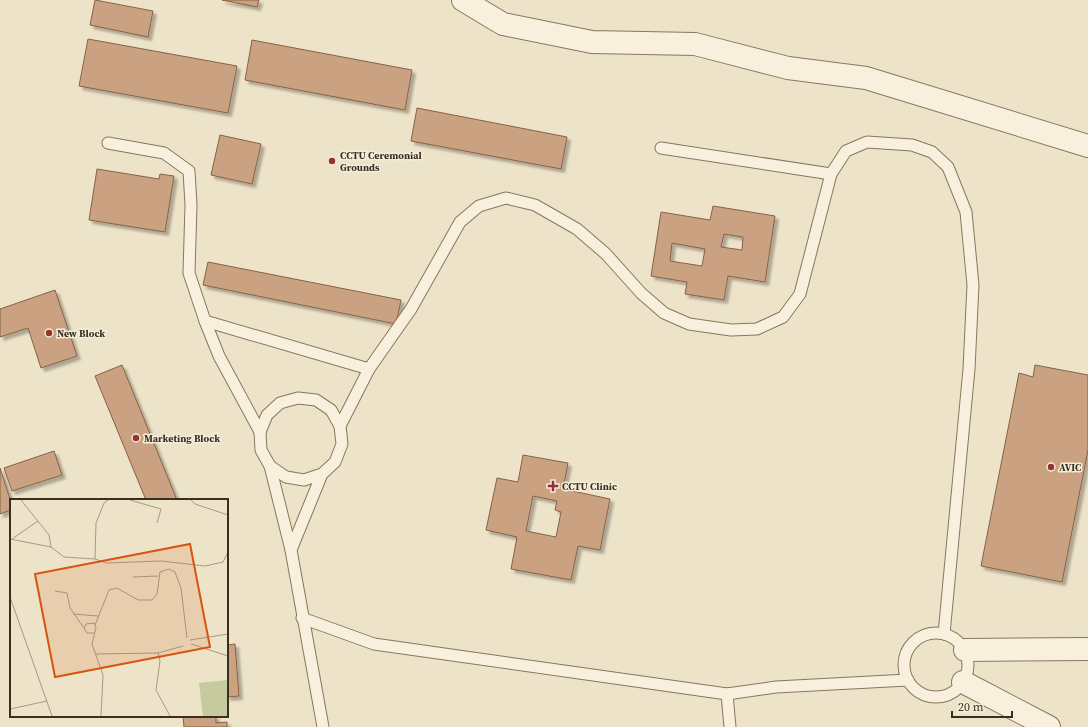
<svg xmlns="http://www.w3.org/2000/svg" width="1088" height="727" viewBox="0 0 1088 727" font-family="'Source Serif 4',serif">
	<defs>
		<filter id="shadow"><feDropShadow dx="3.5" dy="3.5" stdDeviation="1" flood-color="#0004"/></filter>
	</defs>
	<rect width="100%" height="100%" fill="#ede3c9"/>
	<!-- building -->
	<g fill="#caa181" stroke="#886145" fill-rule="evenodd" filter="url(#shadow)">
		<path d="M95,0L153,11L148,37L90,25Z"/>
		<path d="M222,0H259L257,7Z"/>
		<path d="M88,39L237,66L228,113L79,86Z"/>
		<path d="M252,40L412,70L405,110L245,80Z"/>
		<path d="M417,108L567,137L561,169L411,141Z"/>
		<path d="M220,135L261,144L252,184L211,175Z"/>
		<path d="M97,169L159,179L160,174L174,176L165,232L89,220Z"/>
		<path d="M713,206L775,216L765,282L728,276L724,300L685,294L687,282L651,276L661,212L710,220ZM724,234L743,237L742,250L721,247ZM672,243L705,249L702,266L670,261Z"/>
		<path d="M208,262L401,300L396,324L203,285Z"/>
		<path d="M55,290L77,356L41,368L28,328L0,337V309Z"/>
		<path d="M122,365L177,500H146L95,376Z"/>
		<path d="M1035,365L1088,375V450L1062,582L981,566L1019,373L1033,377Z"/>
		<path d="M54,451L62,475L12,491L4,468Z"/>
		<path d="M523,455L568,463L563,489L610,499L600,550L578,546L571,580L511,569L517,537L486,530L497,478L518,482ZM533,496L557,501L555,510L561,512L556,537L526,531Z"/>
		<path d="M0,468L11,502V510L0,514Z"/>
		<path d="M235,644L239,696L227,697V645Z"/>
		<path d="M183,716H216V723L227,722V727H184Z"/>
	</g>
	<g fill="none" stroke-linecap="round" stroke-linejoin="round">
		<!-- lane casing -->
		<g stroke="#89765e" stroke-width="13">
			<g id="lane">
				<path d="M108,143L164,153L189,171L191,205L189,273L205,321L219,356L260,432"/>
				<path d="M661,148L831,174"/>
				<path d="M205,321L369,369"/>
				<path d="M340,426L369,369L411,309L460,222L479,206L506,198L535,205L577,229L606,254L641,293L664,313L689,324L731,330L757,329L783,317L800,294L831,174L846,151L867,142L912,145L932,152L948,167L966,212L973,285L969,369L944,634"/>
				<path d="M270,466L291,550"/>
				<path d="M322,474L304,480L286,477L270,466L261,450L260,432L267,415L280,403L298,398L316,400L331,410L340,426L342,444L335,462L322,474L291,550L323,727"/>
				<path d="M302,618L374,644L727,694L776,687L908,680"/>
				<circle cx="936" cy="665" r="32"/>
				<path d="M727,694L730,727"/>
			</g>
		</g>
		<!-- street casing -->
		<g stroke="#89765e" stroke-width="24">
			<g id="street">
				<path d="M463,0L503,24L592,42L695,44L788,68L866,78L1088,146"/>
				<path d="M965,650L1088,649"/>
				<path d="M963,682L1049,727"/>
			</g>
		</g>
		<!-- lane -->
		<use href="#lane" stroke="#f8f0dc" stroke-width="11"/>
		<!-- street -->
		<use href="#street" stroke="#f8f0dc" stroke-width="22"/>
	</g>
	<!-- markers -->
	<g fill="#963230" stroke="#f5edd9" stroke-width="1.5">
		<circle cx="332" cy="161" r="4"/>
		<circle cx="49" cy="333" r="4"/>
		<circle cx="136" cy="438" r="4"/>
		<circle cx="1051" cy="467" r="4"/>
		<path d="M551 480h4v4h4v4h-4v4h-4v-4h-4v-4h4z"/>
	</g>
	<g text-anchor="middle" stroke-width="3" stroke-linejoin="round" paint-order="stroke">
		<!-- poi labels -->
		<g font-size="10" font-weight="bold" fill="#3a2e21" stroke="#f5edd9" text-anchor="start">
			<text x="340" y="159">CCTU Ceremonial<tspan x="340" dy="12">Grounds</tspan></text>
			<text x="57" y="337">New Block</text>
			<text x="144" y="442">Marketing Block</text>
			<text x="1059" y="471">AVIC</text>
			<text x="562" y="490">CCTU Clinic</text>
		</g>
	</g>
	<!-- overview -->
	<g transform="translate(10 499)">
		<rect width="218" height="218" fill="#ede3c9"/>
		<path d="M218,181V217H193L189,184Z" fill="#c5cb9d"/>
		<path fill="none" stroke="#a59b86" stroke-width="1" d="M11,1L39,36L41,48M120,1L151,10L147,24M181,1L185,5L218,16M0,40L41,48L54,58L85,60L97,64L151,62L195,67L213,63L218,53M2,40L28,22M85,60L86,24L94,4L98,1M123,78L148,77M45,92L57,94L60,109L74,129M0,98L42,217M63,115L88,117M85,126L99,91L107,89L128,101H142L147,95L150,73L159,70L165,73L171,89L177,139M84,134H77L74,129L76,125L84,124L86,129L82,145L93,176L91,217M180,141L218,135M181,145L218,157M148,154L150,162L146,191L160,217M85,155L148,154L173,147M0,210L37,202"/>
		<path fill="#d7550e" fill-opacity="0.15" stroke="#d7550e" stroke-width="2" d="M180,45L200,148L45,178L25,75Z"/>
		<rect width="218" height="218" fill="none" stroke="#3a2e21" stroke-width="2"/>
	</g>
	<!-- scale -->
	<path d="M952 711v6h60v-6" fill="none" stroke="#3a2e21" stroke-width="2"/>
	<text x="958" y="711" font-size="12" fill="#3a2e21" stroke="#f5edd9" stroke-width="3" paint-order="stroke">20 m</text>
</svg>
